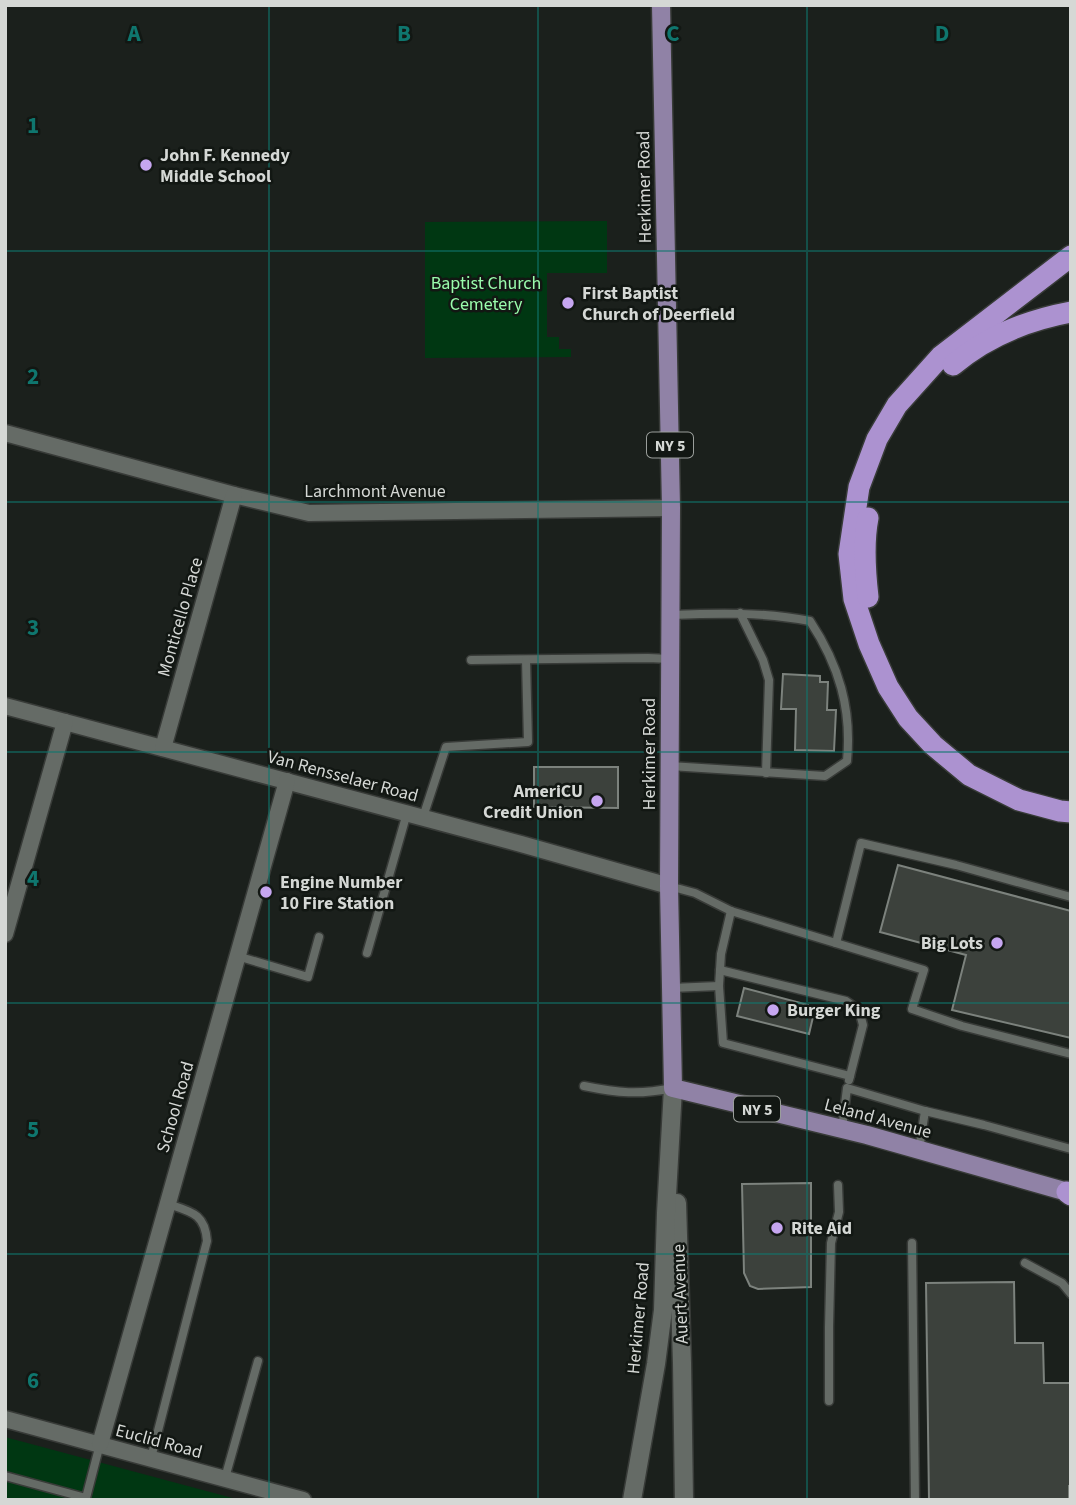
<svg xmlns="http://www.w3.org/2000/svg" width="1076" height="1505" viewBox="0 0 1076 1505" font-family="'Source Sans 3',sans-serif">
	<rect width="100%" height="100%" fill="#1b201c"/>
	<!-- green -->
	<g fill="#003712">
		<path d="M607,221V273H547V337H559V349H571V357L425,358V222Z"/>
		<path d="M5,1437L240,1500H5Z"/>
	</g>
	<!-- building -->
	<g fill="#3c413c" stroke="#7c827d" stroke-width="2">
		<path d="M783,674L820,676V682H828L827,710H836L834,751L795,750L796,709H781Z"/>
		<path d="M534,767H618V808L534,807Z"/>
		<path d="M898,865L1071,911V1038L952,1010L966,955L880,932Z"/>
		<path d="M744,988L808,1005L806,1015L813,1017L809,1034L737,1016Z"/>
		<path d="M811,1183V1287L758,1289L750,1286L744,1273L742,1184Z"/>
		<path d="M1014,1282L1015,1343H1043L1044,1383H1071V1486H1069V1500H929L926,1283Z"/>
	</g>
	<g fill="none" stroke-linecap="round" stroke-linejoin="round">
		<!-- lane casing -->
		<g stroke="#383b38" stroke-width="11">
			<g id="lane">
				<path d="M740,613L763,660L769,680L766,773"/>
				<path d="M471,660L648,658L670,659"/>
				<path d="M670,766L825,776L847,761C852,709 839,665 810,621C764,612 718,613 671,615"/>
				<path d="M423,817L446,747L528,742L526,660"/>
				<path d="M669,886L695,893L731,911L924,970L912,1009L962,1026L1071,1054"/>
				<path d="M731,911L721,954L719,986L723,1043L850,1076"/>
				<path d="M836,943L861,843L956,865L1071,897"/>
				<path d="M367,953L407,813"/>
				<path d="M237,956L308,977L319,937"/>
				<path d="M720,970L846,1001L859,1010L863,1025L849,1080"/>
				<path d="M671,988L719,986"/>
				<path d="M584,1086C618,1093 639,1095 673,1088"/>
				<path d="M842,1129L847,1088L925,1111L984,1125L1071,1149"/>
				<path d="M919,1150L925,1111"/>
				<path d="M912,1243L915,1500"/>
				<path d="M1025,1263L1062,1283L1071,1294"/>
				<path d="M829,1401V1327L831,1243L839,1212L838,1185"/>
				<path d="M151,1458L207,1241C205,1214 192,1212 168,1204"/>
				<path d="M5,1476L86,1498L100,1444"/>
				<path d="M225,1478L258,1361"/>
			</g>
		</g>
		<!-- street casing -->
		<g stroke="#383b38" stroke-width="19">
			<g id="street">
				<path d="M5,433L234,495L309,513L671,508"/>
				<path d="M5,706L521,844L669,886"/>
				<path d="M163,748L234,495"/>
				<path d="M5,934L65,722"/>
				<path d="M5,1419L303,1500"/>
				<path d="M100,1444L287,781"/>
			</g>
		</g>
		<!-- secondary casing -->
		<g stroke="#383b38" stroke-width="21">
			<g id="secondary">
				<path d="M677,1203L682,1363L684,1500"/>
				<path d="M632,1500L656,1364L663,1310L666,1213L673,1088"/>
			</g>
		</g>
		<!-- primary casing -->
		<g stroke="#383b38" stroke-width="21">
			<path id="primary" d="M661,5L671,508L669,886L673,1088L867,1135L1071,1193"/>
		</g>
		<!-- highway casing -->
		<g stroke="#383b38" stroke-width="24">
			<g id="highway">
				<path d="M1071,256L941,356L897,405L877,439L859,487L849,554L854,599L869,644L888,687L908,718L933,745L969,775L1019,800L1060,811L1071,812"/>
				<path d="M953,365C986,337 1028,320 1071,312"/>
				<path d="M868,518C863,543 865,571 868,597"/>
				<path d="M1067,1192L1071,1195"/>
			</g>
		</g>
		<!-- lane -->
		<use href="#lane" stroke="#656b66" stroke-width="8"/>
		<!-- street -->
		<use href="#street" stroke="#656b66" stroke-width="16"/>
		<!-- secondary -->
		<use href="#secondary" stroke="#656b66" stroke-width="18"/>
		<!-- primary -->
		<use href="#primary" stroke="#9082a6" stroke-width="18"/>
		<!-- highway -->
		<use href="#highway" stroke="#ac92d0" stroke-width="21"/>
	</g>
	<!-- grid -->
	<path fill="none" stroke="#0f766e" stroke-width="2" stroke-opacity="0.55" d="M269,5V1500M538,5V1500M807,5V1500M5,251H1071M5,502H1071M5,752H1071M5,1003H1071M5,1254H1071"/>
	<!-- markers -->
	<g fill="#c6a6f0" stroke="#121713" stroke-width="2.5">
		<circle cx="146" cy="165" r="7"/>
		<circle cx="568" cy="303" r="7"/>
		<circle cx="597" cy="801" r="7"/>
		<circle cx="266" cy="892" r="7"/>
		<circle cx="997" cy="943" r="7"/>
		<circle cx="773" cy="1010" r="7"/>
		<circle cx="777" cy="1228" r="7"/>
	</g>
	<g text-anchor="middle" stroke-width="5" stroke-linejoin="round" paint-order="stroke">
		<!-- shield labels -->
		<g fill="#121713" stroke="#9a9e9b" stroke-width="2">
			<rect x="647" y="432.5" width="46" height="25" rx="5"/>
			<rect x="734" y="1096.5" width="46" height="25" rx="5"/>
		</g>
		<g font-size="16" font-weight="bold" fill="#d5d8d5">
			<text x="670" y="451">NY 5</text>
			<text x="757" y="1115">NY 5</text>
		</g>
		<!-- poi labels -->
		<g font-size="18" font-weight="bold" fill="#d5d8d5" stroke="#121713" text-anchor="start">
			<text x="160" y="161">John F. Kennedy<tspan x="160" dy="21">Middle School</tspan></text>
			<text x="582" y="299">First Baptist<tspan x="582" dy="21">Church of Deerfield</tspan></text>
			<text x="583" y="797" text-anchor="end">AmeriCU<tspan x="583" dy="21">Credit Union</tspan></text>
			<text x="280" y="888">Engine Number<tspan x="280" dy="21">10 Fire Station</tspan></text>
			<text x="983" y="949" text-anchor="end">Big Lots</text>
			<text x="787" y="1016">Burger King</text>
			<text x="791" y="1234">Rite Aid</text>
		</g>
		<!-- street labels -->
		<g font-size="18" fill="#d5d8d5" stroke="#121713">
			<text transform="translate(644 187) rotate(-91)" y="6">Herkimer Road</text>
			<text x="375" y="497">Larchmont Avenue</text>
			<text transform="translate(180 617) rotate(-74)" y="6">Monticello Place</text>
			<text transform="translate(649 754) rotate(-90)" y="6">Herkimer Road</text>
			<text transform="translate(343 776) rotate(15)" y="6">Van Rensselaer Road</text>
			<text transform="translate(175 1107) rotate(-74)" y="6">School Road</text>
			<text transform="translate(878 1118) rotate(15)" y="6">Leland Avenue</text>
			<text transform="translate(680 1294) rotate(-92)" y="6">Auert Avenue</text>
			<text transform="translate(638 1318) rotate(-85)" y="6">Herkimer Road</text>
			<text transform="translate(159 1441) rotate(15)" y="6">Euclid Road</text>
		</g>
		<!-- park labels -->
		<g font-size="18" fill="#9afcac" stroke="#121713">
			<text x="486" y="289">Baptist Church<tspan x="486" dy="21">Cemetery</tspan></text>
		</g>
	</g>
	<g font-size="23" text-anchor="middle" font-weight="bold" fill="#0f766e" stroke="#121713" stroke-width="5" stroke-linejoin="round" paint-order="stroke">
		<text x="134" y="41">A</text>
		<text x="404" y="41">B</text>
		<text x="673" y="41">C</text>
		<text x="942" y="41">D</text>
		<text x="33" y="133">1</text>
		<text x="33" y="384">2</text>
		<text x="33" y="635">3</text>
		<text x="33" y="886">4</text>
		<text x="33" y="1137">5</text>
		<text x="33" y="1388">6</text>
	</g>
	<!-- border -->
	<rect width="1076" height="1505" fill="none" stroke="#d5d8d5" stroke-width="14"/>
</svg>
